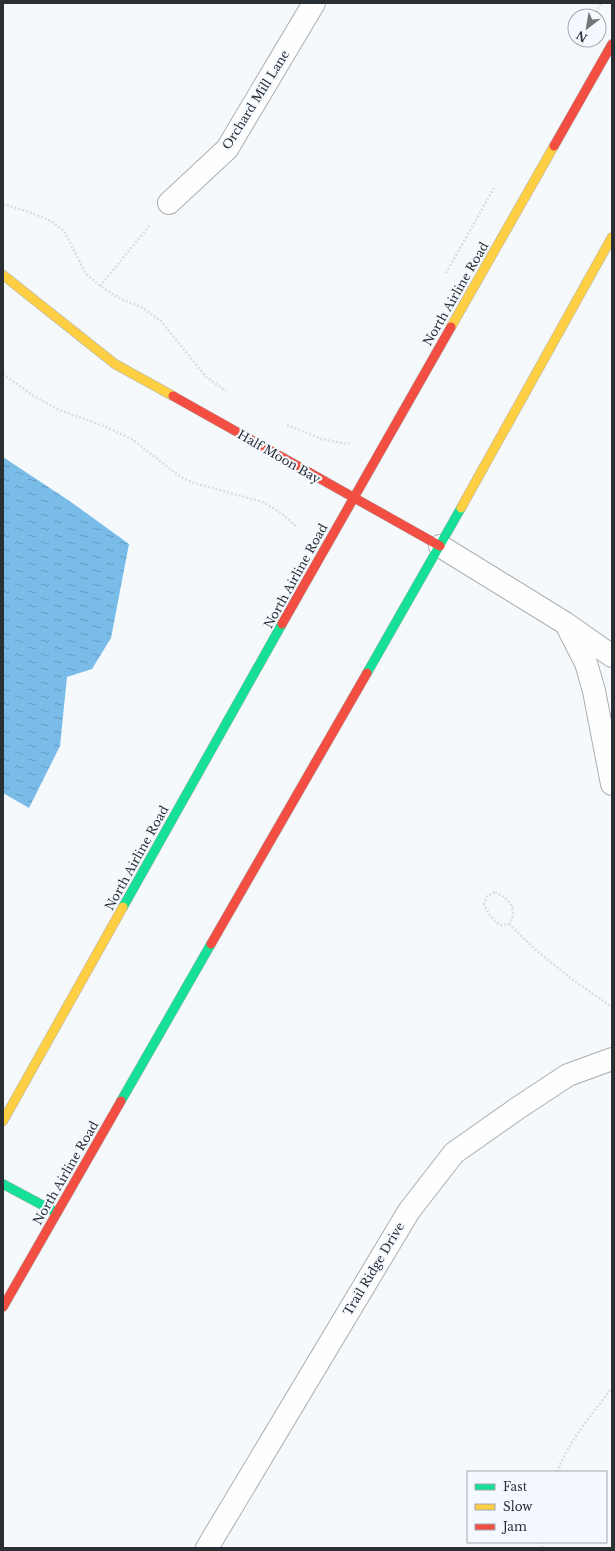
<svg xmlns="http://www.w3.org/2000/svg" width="615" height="1551" viewBox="0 0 615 1551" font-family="'Libre Baskerville',serif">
	<defs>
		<pattern id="water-ripples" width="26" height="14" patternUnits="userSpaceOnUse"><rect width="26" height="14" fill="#79bce8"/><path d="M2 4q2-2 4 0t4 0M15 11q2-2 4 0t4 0" fill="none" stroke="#6399bd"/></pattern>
	</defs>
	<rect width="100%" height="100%" fill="#f6f9fb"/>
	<!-- water -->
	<path fill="url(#water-ripples)" d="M3,457L71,502L129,544L111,638L92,669L67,677L60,746L29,808L3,793Z"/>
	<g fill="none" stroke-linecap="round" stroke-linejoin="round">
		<!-- street casing -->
		<g stroke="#abafb2" stroke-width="24">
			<g id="street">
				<path d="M169,203L227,149L314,3"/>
				<path d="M440,546L565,623L612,656"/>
				<path d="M567,626L586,663L594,691L612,784"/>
				<path d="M207,1548L409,1211L454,1153L518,1108L568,1075L612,1059"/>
			</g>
		</g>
		<!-- fast casing -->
		<g stroke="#abafb2" stroke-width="10">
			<g id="fast">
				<path d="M367,673L461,508"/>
				<path d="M123,907L282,624"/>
				<path d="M121,1101L211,944"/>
				<path d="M3,1184L57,1213"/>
			</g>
		</g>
		<!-- slow casing -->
		<g stroke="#abafb2" stroke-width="10">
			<g id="slow">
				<path d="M3,275L115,364L173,396"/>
				<path d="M451,327L554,146"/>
				<path d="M461,508L612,237"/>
				<path d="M3,1121L123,907"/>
			</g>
		</g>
		<!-- jam casing -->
		<g stroke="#abafb2" stroke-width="10">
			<g id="jam">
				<path d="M554,146L612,44"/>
				<path d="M173,396L440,546"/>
				<path d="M282,624L451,327"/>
				<path d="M211,944L367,673"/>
				<path d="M3,1307L121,1101"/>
			</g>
		</g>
		<!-- path -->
		<g stroke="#dcddde" stroke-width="2.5" stroke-dasharray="2 2" stroke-linecap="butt">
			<path d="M594,16L601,3"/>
			<path d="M3,204L29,212L51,221L64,231L86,274L100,286L121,299L141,307L161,321L206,377L226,391"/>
			<path d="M446,273L494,188"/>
			<path d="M100,286L150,225"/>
			<path d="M3,374L32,395L57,409L106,427L132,439L179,476L194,483L263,502L281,513L297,527"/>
			<path d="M287,425L322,439L347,444L351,441"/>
			<path d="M495,892C509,899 519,908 509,924L500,925C492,920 488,913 484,904L487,896Z"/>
			<path d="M509,924L537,951L573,980L612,1007"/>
			<path d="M557,1472C569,1441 592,1414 612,1388"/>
			<path d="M541,1542L542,1548"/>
		</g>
		<!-- street -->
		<use href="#street" stroke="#fefefe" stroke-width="22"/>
		<!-- fast -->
		<use href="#fast" stroke="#16e098" stroke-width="9"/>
		<!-- slow -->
		<use href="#slow" stroke="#ffcf43" stroke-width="9"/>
		<!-- jam -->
		<use href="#jam" stroke="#f24e42" stroke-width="9"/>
	</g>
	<g text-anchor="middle" stroke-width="4" stroke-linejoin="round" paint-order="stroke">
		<!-- street labels -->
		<g font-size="12" fill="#292f33" stroke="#f3f9fe">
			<text transform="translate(256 100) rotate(-58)" y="4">Orchard Mill Lane</text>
			<text transform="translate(456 294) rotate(-60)" y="4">North Airline Road</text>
			<text transform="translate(279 457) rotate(30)" y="4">Half Moon Bay</text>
			<text transform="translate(296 576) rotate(-61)" y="4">North Airline Road</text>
			<text transform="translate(137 858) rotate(-61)" y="4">North Airline Road</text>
			<text transform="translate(66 1173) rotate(-60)" y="4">North Airline Road</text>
			<text transform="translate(374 1269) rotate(-59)" y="4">Trail Ridge Drive</text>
		</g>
	</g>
	<!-- border -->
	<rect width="615" height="1551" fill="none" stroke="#292f33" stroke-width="8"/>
	<!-- legend -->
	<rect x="467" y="1471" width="140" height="72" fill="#f3f9fe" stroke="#a2a8ad"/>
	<rect x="475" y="1484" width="20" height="6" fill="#16e098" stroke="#a2a8ad"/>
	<text x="503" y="1491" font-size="12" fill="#292f33">Fast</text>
	<rect x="475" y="1504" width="20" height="6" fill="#ffcf43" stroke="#a2a8ad"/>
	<text x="503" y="1511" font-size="12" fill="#292f33">Slow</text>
	<rect x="475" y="1524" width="20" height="6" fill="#f24e42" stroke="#a2a8ad"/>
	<text x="503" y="1531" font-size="12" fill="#292f33">Jam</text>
	<!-- north arrow -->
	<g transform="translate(587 28) rotate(211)"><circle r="19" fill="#f3f9fe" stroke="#a2a8ad"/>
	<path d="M0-3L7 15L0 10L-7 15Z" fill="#717679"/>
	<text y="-6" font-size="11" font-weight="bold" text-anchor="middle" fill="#292f33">N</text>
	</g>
</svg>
